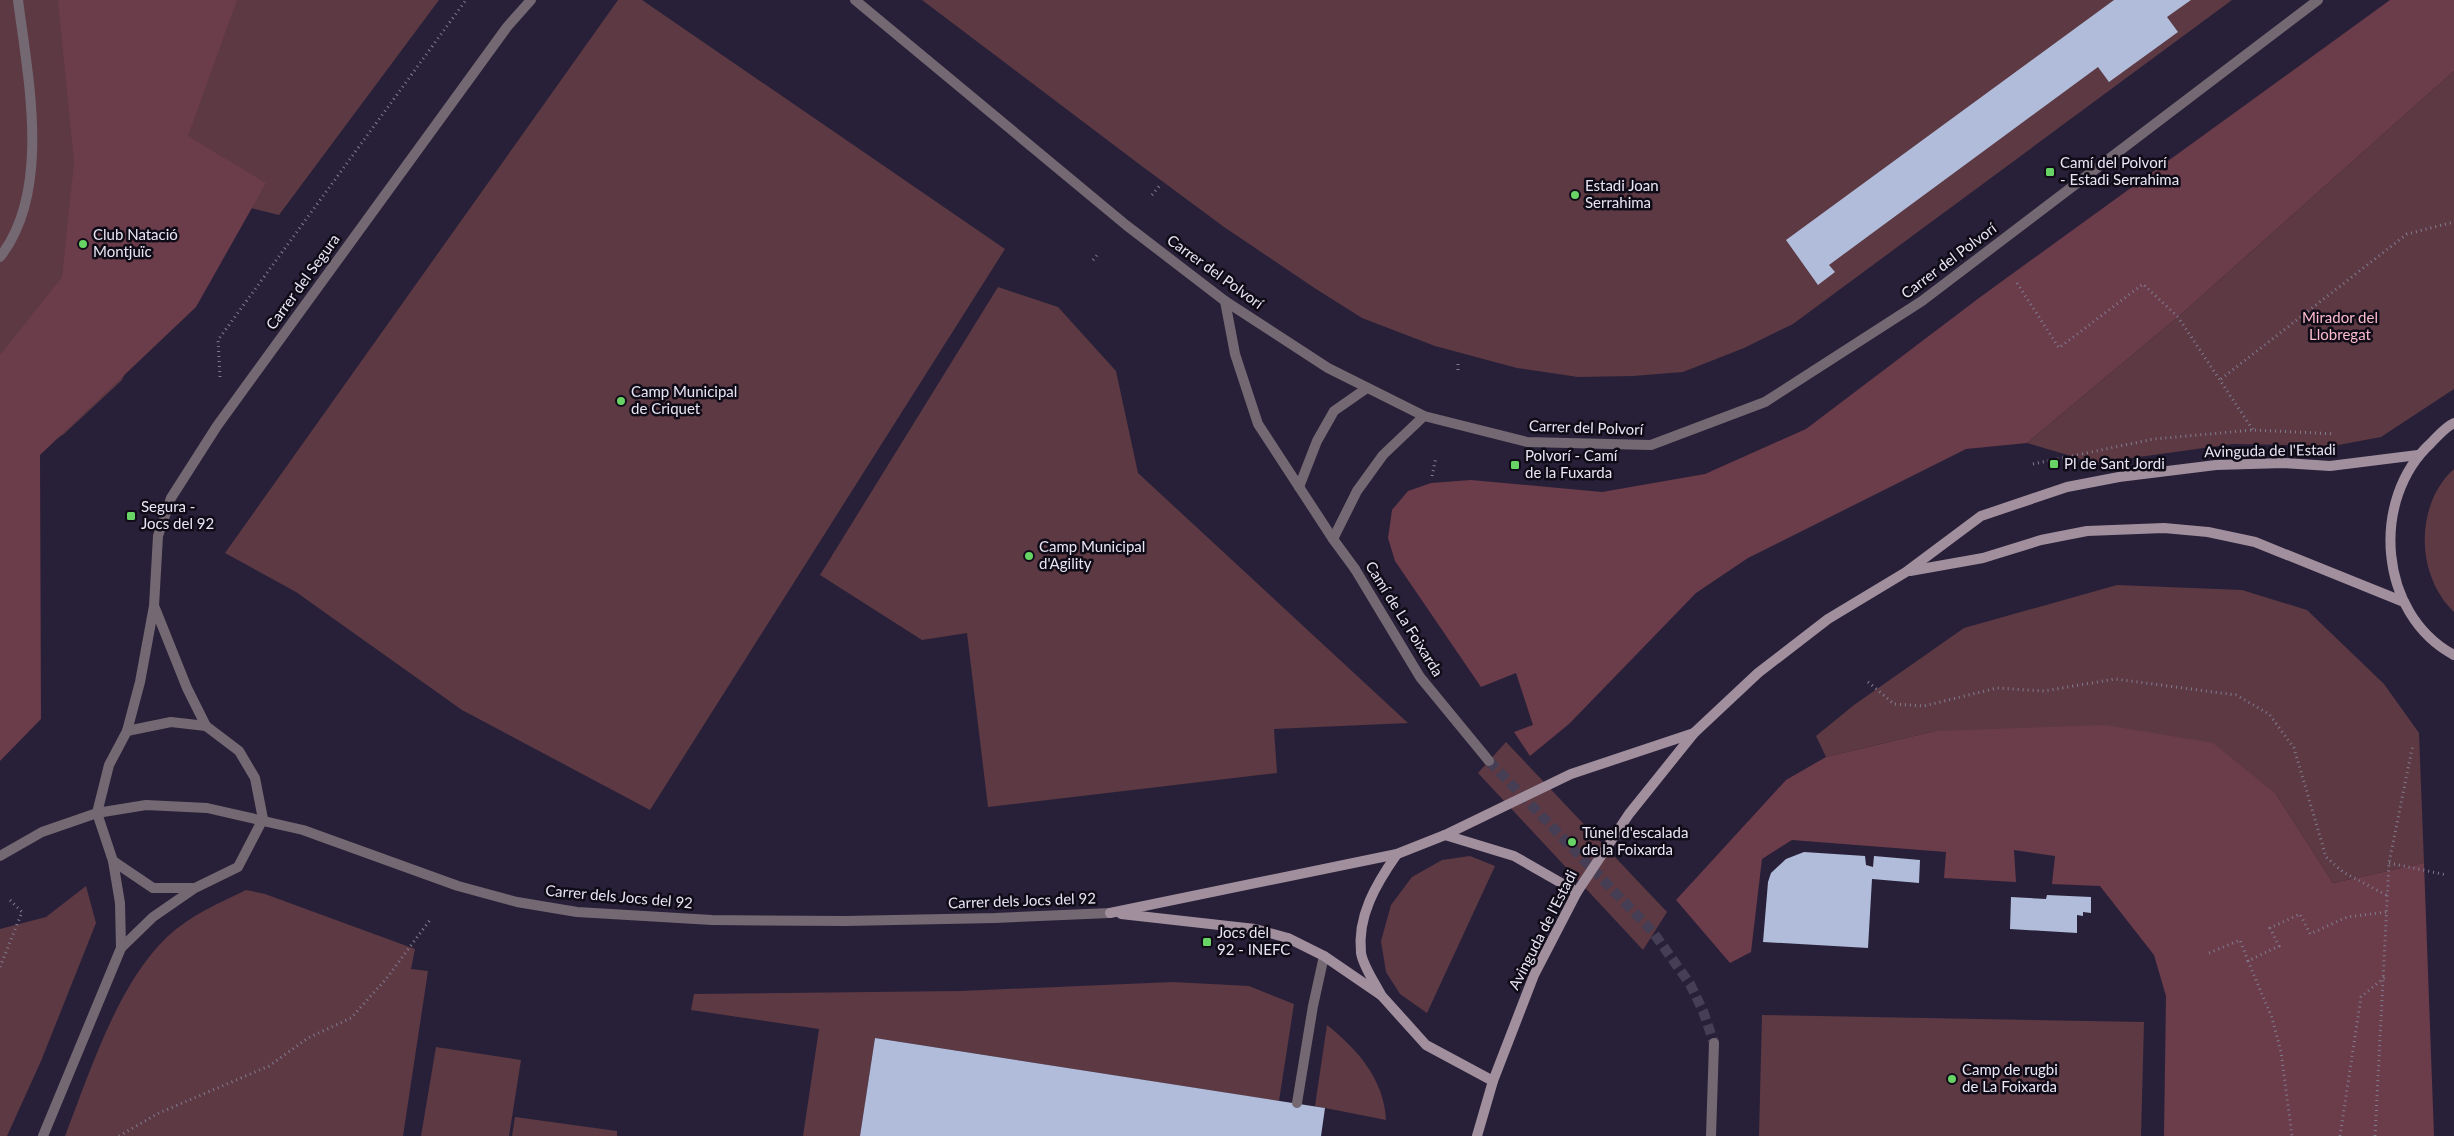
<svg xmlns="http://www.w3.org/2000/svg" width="2454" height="1136" viewBox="0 0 2454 1136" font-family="Lato,sans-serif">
	<rect width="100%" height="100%" fill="#282038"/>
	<!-- green -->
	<g fill="#5c3943">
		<path d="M0,0H439L279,215L154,184L172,272L122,380L64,434L0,475Z"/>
		<path d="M618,0H642L1005,249L650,810L462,710L296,592L225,553Z"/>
		<path d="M922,0H2232L1793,324L1744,348L1683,372L1633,376L1578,377L1517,368L1435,346L1362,318L1316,289L1224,227L1139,164Z"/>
		<path d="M2454,71V389L2381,437L2333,446L2233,444L2095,463L2027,443L2178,317Z"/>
		<path d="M998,287L1058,307L1116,371L1138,473L1408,723L1274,729L1277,773L988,807L967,633L922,640L820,575Z"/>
		<path d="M2454,469V612C2416,576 2414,505 2454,469Z"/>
		<path d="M2117,585L2242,590L2307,610L2384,684L2419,733L2424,863L2333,883L2276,794L1935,731L1826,757L1816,736L1854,705L1964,628Z"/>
		<path d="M1506,742L1667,912L1643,950L1478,773Z"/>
		<path d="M1470,856L1495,866L1427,1013L1400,994L1386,972L1381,941L1391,905L1412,877L1442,860Z"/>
		<path d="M86,886L96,923L41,1061L7,1136H0V929L46,917Z"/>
		<path d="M246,890L265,894L415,949L411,969L428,971L403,1136H65C90,1072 117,985 167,937C189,916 219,903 246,890Z"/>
		<path d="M1173,982L1249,986L1294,1004L1279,1101L875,1038L860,1136H803L819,1029L691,1010L694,994L960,991Z"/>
		<path d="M1762,1015L2144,1022L2141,1136H1759Z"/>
		<path d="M1327,1025C1357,1049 1384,1079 1386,1120L1315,1106Z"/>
		<path d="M436,1047L521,1060L509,1136H421Z"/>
		<path d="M515,1117L617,1131V1136H512Z"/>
	</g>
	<!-- forest -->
	<g fill="#6b3c4a">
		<path d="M58,0H237L188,136L266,183L196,307L40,455L41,719L0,761V355L62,277L74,162Z"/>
		<path d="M2390,0H2454V71L2178,317L2027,443L1966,449L1748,558L1696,593L1569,724L1530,756L1514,732L1533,725L1516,673L1481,687L1395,561L1388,538L1392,510L1408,491L1431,483L1471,480L1602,492L1705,474L1806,429L1979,298Z"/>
		<path d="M2105,725L2213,743L2276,794L2333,883L2424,863L2434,1136H2164L2166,996L2154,955L2100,886L2052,884L2055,856L2014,850L2016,882L1944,878L1946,852L1792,840L1762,859L1751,952L1730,963L1676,900L1786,780L1826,757L1935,731Z"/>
	</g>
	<!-- building -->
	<g fill="#b0bcd9">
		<path d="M2114,0H2191L2167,17L2178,32L2109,82L2098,67L1829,265L1835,272L1818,285L1786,240Z"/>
		<path d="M1804,852L1865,856L1866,865L1873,867L1874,856L1920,860L1919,883L1872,879L1868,948L1763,942L1768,882L1771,873L1786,859Z"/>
		<path d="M2047,895L2091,897V913L2083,912V916L2077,915V933L2010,929L2011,897L2046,899Z"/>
		<path d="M875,1038L1325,1108L1321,1136H860Z"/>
	</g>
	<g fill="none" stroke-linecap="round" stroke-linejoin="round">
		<!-- street-tunnel -->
		<path stroke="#453e54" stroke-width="10" stroke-dasharray="10 5" stroke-linecap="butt" d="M1489,761L1653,932L1690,984L1703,1011L1714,1043"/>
		<!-- path -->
		<g stroke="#827c90" stroke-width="3" stroke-dasharray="1 4" stroke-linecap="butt">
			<path d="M1152,195L1160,185"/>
			<path d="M1093,260L1098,254"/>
			<path d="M2017,283L2059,348L2143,284L2178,317L2253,430"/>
			<path d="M1458,364V373"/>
			<path d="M220,377L218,340L466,0"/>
			<path d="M2221,379L2407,234L2454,222"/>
			<path d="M2033,464L2154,439L2253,430L2335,434"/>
			<path d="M1432,476L1436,457"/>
			<path d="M1868,682L1894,704L1924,706L1997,688L2044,691L2115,679L2236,695L2269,714L2294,748L2326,857L2343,872L2388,896"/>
			<path d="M2389,863L2447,875"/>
			<path d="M2209,953L2240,940L2248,961L2279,946L2270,928L2300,914L2310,934L2347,917L2387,912"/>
			<path d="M2248,961L2272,1018L2281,1052L2292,1136"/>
			<path d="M0,967L22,912L10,900"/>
			<path d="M119,1136L159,1113L269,1066L308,1038L351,1018L386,979L430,920"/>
			<path d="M2340,1136L2361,997L2385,977"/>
			<path d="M2375,1136L2389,863L2413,744"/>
		</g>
		<!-- lane -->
		<g stroke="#746972" stroke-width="10">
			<path d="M0,257C52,191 28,78 18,0"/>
			<path d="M1225,301L1235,354L1258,424L1333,539L1355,569"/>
			<path d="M1299,487L1317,441L1334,411L1367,388"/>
			<path d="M1333,539L1357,491L1383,455L1424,416"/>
			<path d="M1297,1103L1313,1006L1324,956"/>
		</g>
		<!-- street -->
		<g stroke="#746972" stroke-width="10">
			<path d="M855,0L1126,225L1225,301L1328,368L1424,416L1527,442L1651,445L1765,402L1922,301L2318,0"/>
			<path d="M1355,569L1420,677L1489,761"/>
			<path d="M155,608L187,688L206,726L239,751L255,778L263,819"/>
			<path d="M127,731L171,722L206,726"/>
			<path d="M97,813L109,765L127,731L140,682L154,606L158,536L171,498L217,426L507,27L531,0"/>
			<path d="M0,856L42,832L97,813L146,805L207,808L303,830L458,886L517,902L577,912L712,920L845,921L995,918L1110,913"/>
			<path d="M113,861L153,888H194"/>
			<path d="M121,948L153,917L195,888L238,867L263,819"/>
			<path d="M43,1136L121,948L120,903L113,861L97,813"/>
			<path d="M1711,1136L1714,1043"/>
		</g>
		<!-- secondary -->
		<g stroke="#a18f9e" stroke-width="10">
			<path d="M2454,423C2445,427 2438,436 2431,443C2370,499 2378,614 2454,655"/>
			<path d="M1910,571L1983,558L2041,540L2087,531L2164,528L2208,532L2255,542L2404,602"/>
			<path d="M1445,835L1514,856L1577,892"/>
			<path d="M1110,913L1397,854L1445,835L1571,774L1694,733"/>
			<path d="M1121,914L1255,929L1288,938L1324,956L1381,995L1426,1045L1493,1081"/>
			<path d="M1381,995C1375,983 1363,966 1361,953C1357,916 1376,884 1397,854"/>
			<path d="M1477,1136L1493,1081L1534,975L1577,892L1629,814L1694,733L1758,673L1828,619L1906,572L1981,516L2067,487L2119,477L2216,465L2284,463L2330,466L2418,455"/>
		</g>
	</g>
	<!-- markers -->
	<g fill="#68d465" stroke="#100c17" stroke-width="2">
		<rect x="2045" y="167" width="10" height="10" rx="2.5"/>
		<circle cx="1575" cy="195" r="5"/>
		<circle cx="83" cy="244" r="5"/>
		<circle cx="621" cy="401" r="5"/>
		<rect x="2049" y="459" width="10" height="10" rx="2.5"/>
		<rect x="1510" y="460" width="10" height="10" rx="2.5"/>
		<rect x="126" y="511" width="10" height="10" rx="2.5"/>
		<circle cx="1029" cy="556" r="5"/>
		<circle cx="1572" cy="842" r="5"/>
		<rect x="1202" y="937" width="10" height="10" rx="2.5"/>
		<circle cx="1952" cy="1079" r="5"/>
	</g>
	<g text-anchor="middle" stroke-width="5" stroke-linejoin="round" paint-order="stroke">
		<!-- poi labels -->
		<g font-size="15" fill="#e9e5f5" stroke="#100c17" text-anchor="start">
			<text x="2060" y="168">Camí del Polvorí<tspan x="2060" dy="17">- Estadi Serrahima</tspan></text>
			<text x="1585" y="191">Estadi Joan<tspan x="1585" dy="17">Serrahima</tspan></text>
			<text x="93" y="240">Club Natació<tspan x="93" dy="17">Montjuïc</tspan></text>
			<text x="631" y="397">Camp Municipal<tspan x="631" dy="17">de Criquet</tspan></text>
			<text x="1525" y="461">Polvorí - Camí<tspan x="1525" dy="17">de la Fuxarda</tspan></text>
			<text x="2064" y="469">Pl de Sant Jordi</text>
			<text x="141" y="512">Segura -<tspan x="141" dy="17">Jocs del 92</tspan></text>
			<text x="1039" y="552">Camp Municipal<tspan x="1039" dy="17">d'Agility</tspan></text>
			<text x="1582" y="838">Túnel d'escalada<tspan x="1582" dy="17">de la Foixarda</tspan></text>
			<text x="1217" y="938">Jocs del<tspan x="1217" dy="17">92 - INEFC</tspan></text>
			<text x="1962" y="1075">Camp de rugbi<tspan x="1962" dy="17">de La Foixarda</tspan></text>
		</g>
		<!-- street labels -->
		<g font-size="15" fill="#e9e5f5" stroke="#100c17">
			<text transform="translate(1949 261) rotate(-37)" y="5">Carrer del Polvorí</text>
			<text transform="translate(1215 272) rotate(36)" y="5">Carrer del Polvorí</text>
			<text transform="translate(303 282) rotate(-54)" y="5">Carrer del Segura</text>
			<text transform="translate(1586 428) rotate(2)" y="5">Carrer del Polvorí</text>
			<text transform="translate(2270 451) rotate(-1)" y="5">Avinguda de l'Estadi</text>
			<text transform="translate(1404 619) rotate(58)" y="5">Camí de La Foixarda</text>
			<text transform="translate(619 897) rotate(5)" y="5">Carrer dels Jocs del 92</text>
			<text transform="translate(1022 901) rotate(-2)" y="5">Carrer dels Jocs del 92</text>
			<text transform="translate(1543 930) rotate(-63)" y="5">Avinguda de l'Estadi</text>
		</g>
		<!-- park labels -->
		<g font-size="15" fill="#fdbbcd" stroke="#100c17">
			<text x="2340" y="323">Mirador del<tspan x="2340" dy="17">Llobregat</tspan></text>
		</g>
	</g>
</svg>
